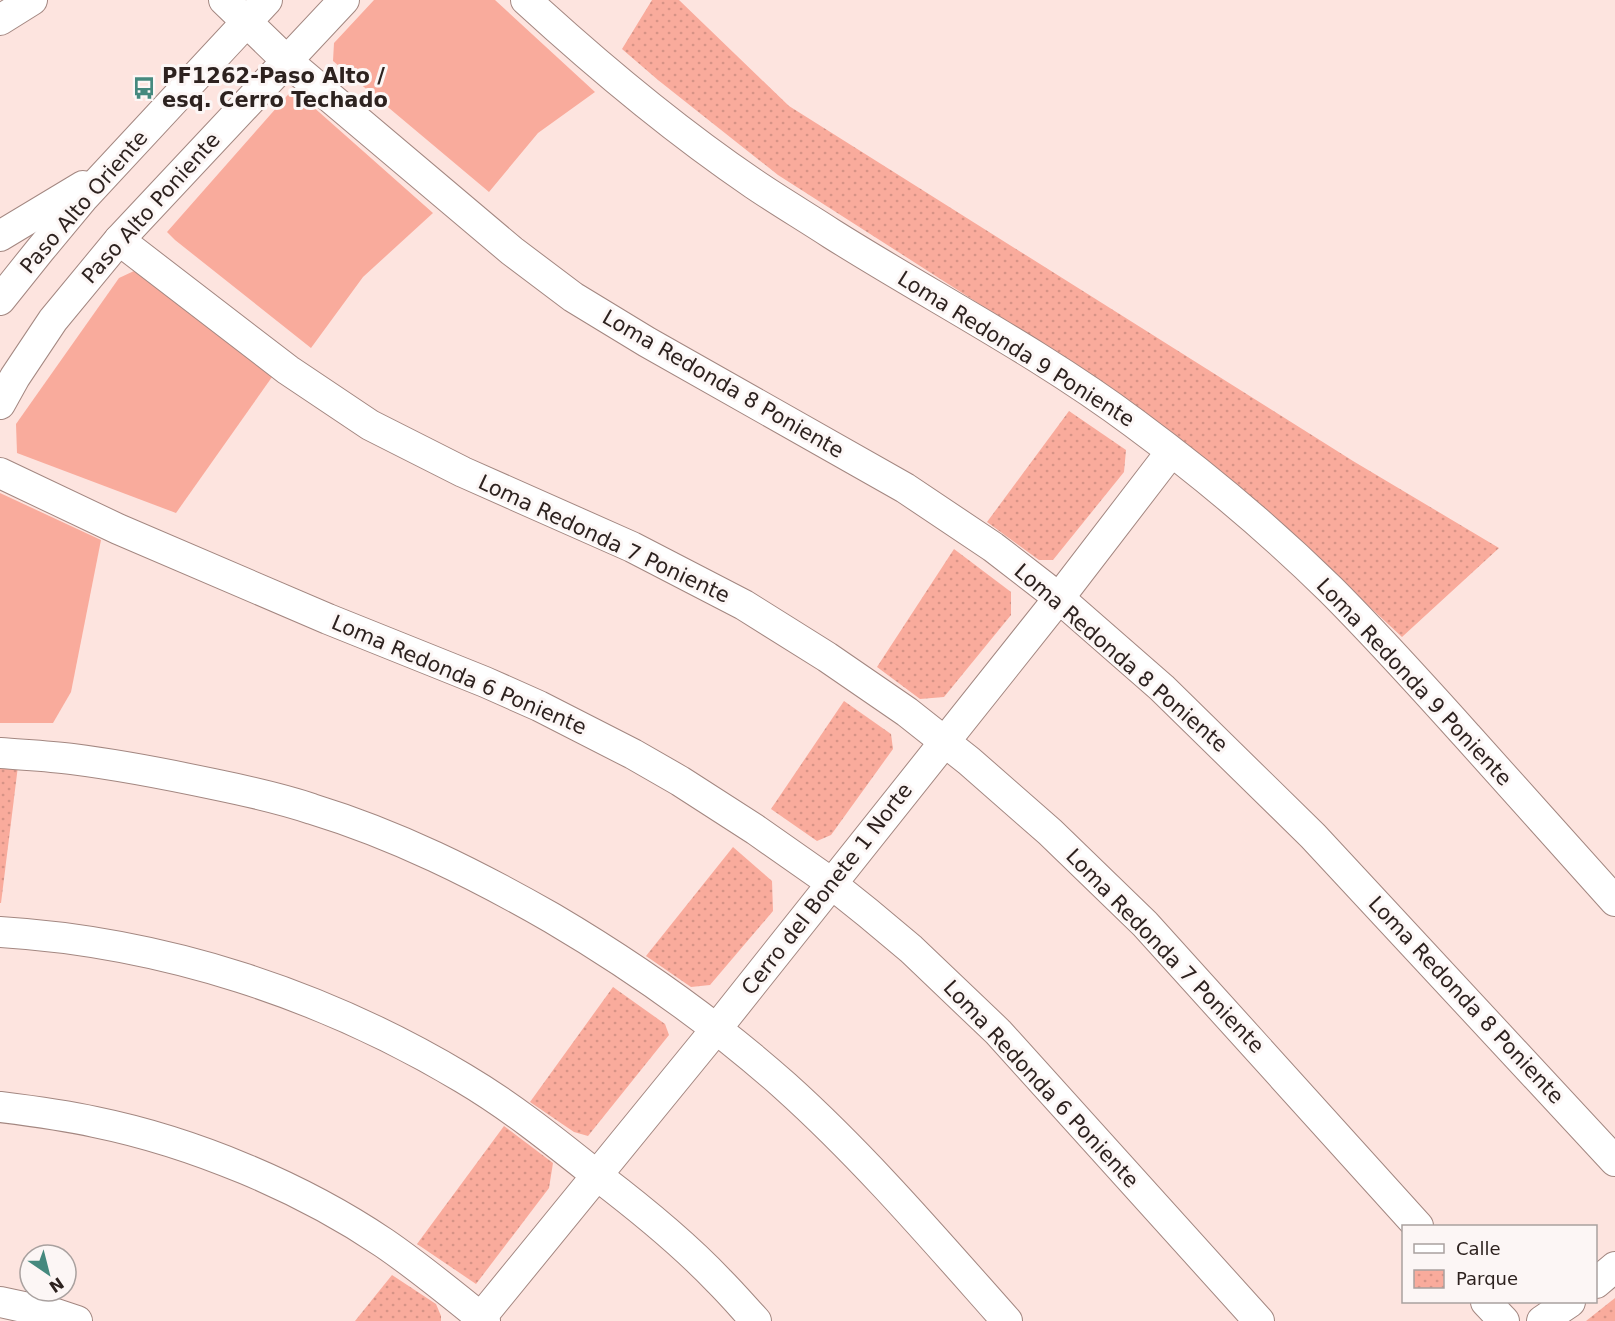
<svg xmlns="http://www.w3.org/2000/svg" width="1615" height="1321" viewBox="0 0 1615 1321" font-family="'DejaVu Sans',sans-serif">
	<defs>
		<pattern id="park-dots" width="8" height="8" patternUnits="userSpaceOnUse" patternTransform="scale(1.5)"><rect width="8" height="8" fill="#f9ab9c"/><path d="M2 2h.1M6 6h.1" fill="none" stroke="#d69386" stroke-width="1.8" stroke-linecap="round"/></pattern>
	</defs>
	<rect width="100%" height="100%" fill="#fde4df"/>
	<!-- grass -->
	<g fill="#f9ab9c">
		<path d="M374,0H495L595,92L538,133L489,192L333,61L334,43Z"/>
		<path d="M293,89L433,213L363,277L311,348L175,240L167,232Z"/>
		<path d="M134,271L272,377L176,513L17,453L16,424L119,278Z"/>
		<path d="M0,493L101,540L71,692L53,723H0Z"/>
	</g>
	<!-- park -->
	<g fill="url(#park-dots)">
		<path d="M652,0H679L789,106L1353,461L1499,548L1402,637L1304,546L1092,376L778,175L658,80L622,49Z"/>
		<path d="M1069,411L1126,450L1124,472L1053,560H1039L987,522Z"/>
		<path d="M954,549L1011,592V615L944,697L920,699L877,667Z"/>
		<path d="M844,701L891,734L893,749L831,835L817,841L771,809Z"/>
		<path d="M0,765L18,766L1,903H0Z"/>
		<path d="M733,847L772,881L773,911L710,985L691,987L646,956Z"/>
		<path d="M613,987L665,1024L669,1035L588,1136L574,1132L530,1102Z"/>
		<path d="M504,1126L553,1163L549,1188L476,1284L417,1244Z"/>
		<path d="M392,1275L436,1304L441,1316V1321H355Z"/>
		<path d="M1615,1298V1321H1586Z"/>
	</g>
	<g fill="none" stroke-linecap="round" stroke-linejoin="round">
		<!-- street casing -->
		<g stroke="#a38781" stroke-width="32">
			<g id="street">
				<path d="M224,0L287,61L512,251L573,297L647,342L905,488L993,547L1059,598L1162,688L1313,836L1615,1161"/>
				<path d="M526,0C598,66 673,129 754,184C779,201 806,217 832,234C932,297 1039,352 1134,423C1203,474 1270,530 1331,590C1378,637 1422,686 1467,736C1516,791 1566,846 1615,901"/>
				<path d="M0,20L32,0"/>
				<path d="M0,236L83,186"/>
				<path d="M119,240L288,370L370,425L463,472L632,547L744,605L827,657L907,712L969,761L1050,832L1145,924L1418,1226"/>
				<path d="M0,300L40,250L84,197L267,0"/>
				<path d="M0,404L15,377L53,320L119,240L344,0"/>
				<path d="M0,473L118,529L328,619L485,682L539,706L633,754L680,781L756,830L823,877L868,913L911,949L998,1032L1259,1321"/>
				<path d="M0,753C24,755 48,756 72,759C119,765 166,774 213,784C247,791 280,798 312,809C397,835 475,874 552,918C635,967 713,1022 785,1086C865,1158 935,1240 1007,1321"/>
				<path d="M0,932C163,942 323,994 463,1078C512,1107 555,1142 599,1177C641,1209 683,1243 719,1281C732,1294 744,1308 756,1321"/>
				<path d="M0,1107C32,1111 63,1115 95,1122C193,1142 301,1187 384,1243C419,1267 452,1294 485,1321"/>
				<path d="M1596,1283L1615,1267"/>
				<path d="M0,1302L56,1314L77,1321"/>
				<path d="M1486,1302L1504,1321"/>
				<path d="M478,1321L717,1028L1059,598L1171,452"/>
				<path d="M1542,1321L1570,1302"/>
			</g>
		</g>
		<!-- street -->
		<use href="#street" stroke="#fff" stroke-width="30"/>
	</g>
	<!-- icons -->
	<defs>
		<g id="bus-bare" transform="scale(1.8)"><path d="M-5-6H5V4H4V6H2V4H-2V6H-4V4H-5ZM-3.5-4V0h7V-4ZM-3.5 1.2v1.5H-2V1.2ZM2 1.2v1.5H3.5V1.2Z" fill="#45897e" stroke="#fcf6f5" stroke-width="2.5" paint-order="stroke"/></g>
	</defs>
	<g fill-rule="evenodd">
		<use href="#bus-bare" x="144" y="88"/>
	</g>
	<g text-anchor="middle" stroke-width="6" stroke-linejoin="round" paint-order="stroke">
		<!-- poi labels -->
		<g font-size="21" font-weight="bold" fill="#2d221f" stroke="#fcf6f5" text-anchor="start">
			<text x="162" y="83">PF1262-Paso Alto /<tspan x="162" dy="24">esq. Cerro Techado</tspan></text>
		</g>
		<!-- street labels -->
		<g font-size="21" fill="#2d221f" stroke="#fcf6f5">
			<text transform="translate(84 202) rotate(-49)" y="7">Paso Alto Oriente</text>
			<text transform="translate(151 208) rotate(-48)" y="7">Paso Alto Poniente</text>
			<text transform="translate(1016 349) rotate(32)" y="7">Loma Redonda 9 Poniente</text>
			<text transform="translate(723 384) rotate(30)" y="7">Loma Redonda 8 Poniente</text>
			<text transform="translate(604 539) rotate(25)" y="7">Loma Redonda 7 Poniente</text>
			<text transform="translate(1121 658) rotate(41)" y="7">Loma Redonda 8 Poniente</text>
			<text transform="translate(459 675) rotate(23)" y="7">Loma Redonda 6 Poniente</text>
			<text transform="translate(1414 682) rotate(47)" y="7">Loma Redonda 9 Poniente</text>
			<text transform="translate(827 889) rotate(-52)" y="7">Cerro del Bonete 1 Norte</text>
			<text transform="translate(1165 951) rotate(46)" y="7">Loma Redonda 7 Poniente</text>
			<text transform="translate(1466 1000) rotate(47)" y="7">Loma Redonda 8 Poniente</text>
			<text transform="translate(1041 1084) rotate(47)" y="7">Loma Redonda 6 Poniente</text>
		</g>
	</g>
	<!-- legend -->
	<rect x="1402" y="1225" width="195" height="78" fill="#fcf6f5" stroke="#a9a19f" stroke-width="1.5"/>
	<rect x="1414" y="1244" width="30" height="9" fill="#ffffff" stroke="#a9a19f" stroke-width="1.5"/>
	<text x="1456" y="1255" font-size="18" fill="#2d221f">Calle</text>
	<rect x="1414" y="1270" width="30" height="18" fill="url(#park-dots)" stroke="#a9a19f" stroke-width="1.5"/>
	<text x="1456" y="1285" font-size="18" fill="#2d221f">Parque</text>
	<!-- north arrow -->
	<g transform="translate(48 1273) rotate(145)"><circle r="28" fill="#fcf6f5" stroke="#a9a19f" stroke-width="1.5"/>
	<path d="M0-4.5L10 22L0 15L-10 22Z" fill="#45897e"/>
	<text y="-9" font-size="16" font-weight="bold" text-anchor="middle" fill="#2d221f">N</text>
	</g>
</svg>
